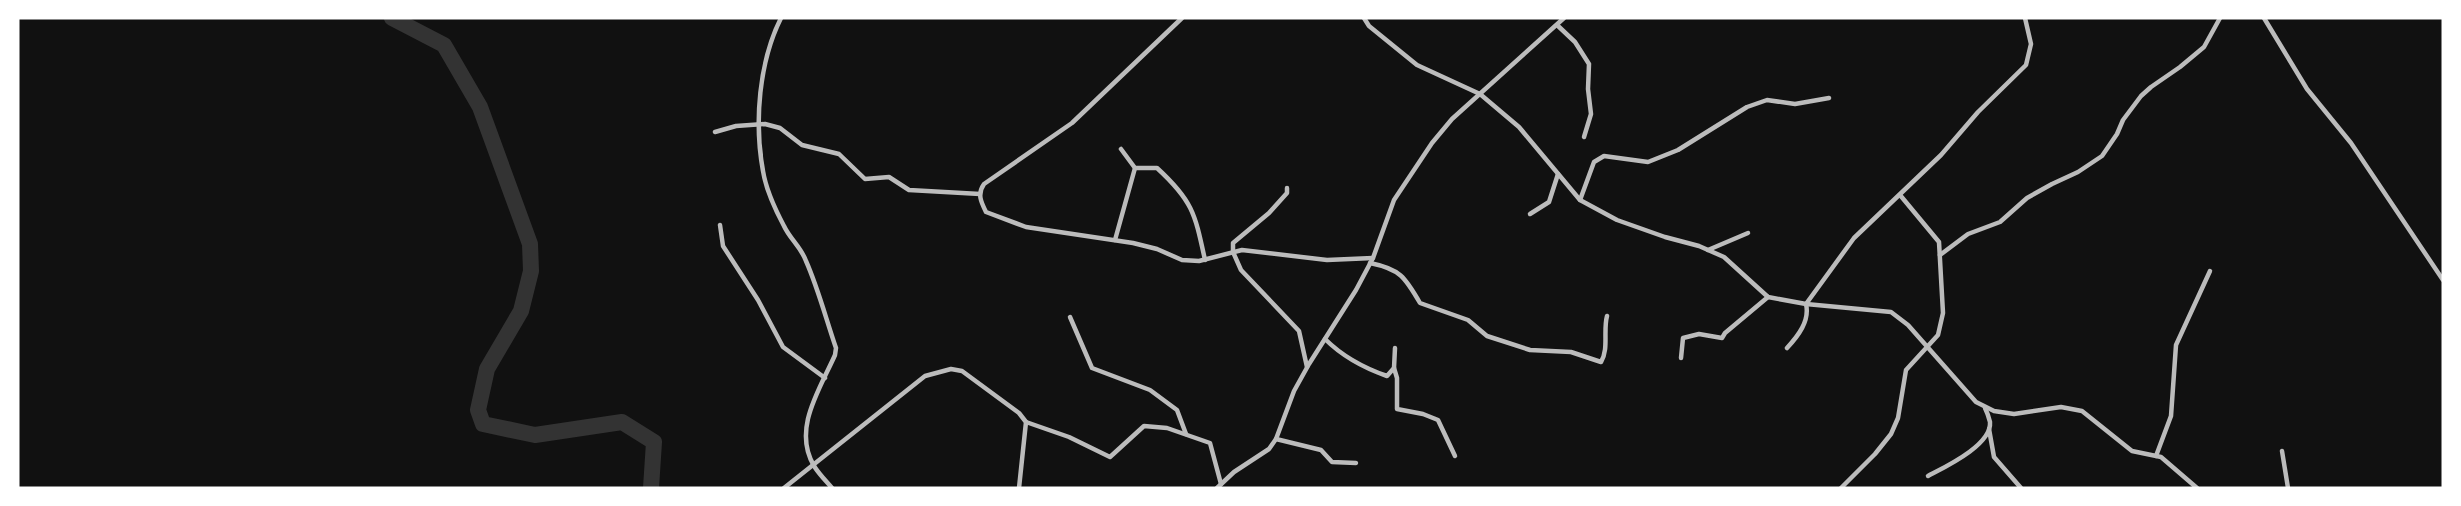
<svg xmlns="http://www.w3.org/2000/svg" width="2461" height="506" viewBox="0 0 2461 506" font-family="Helvetica,sans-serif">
	<rect width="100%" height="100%" fill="#111"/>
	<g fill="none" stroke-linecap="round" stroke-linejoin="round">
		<!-- river -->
		<path stroke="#333" stroke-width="16" d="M392,18L444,45L480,107L530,244L531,271L521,311L487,369L478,410L483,424L535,435L622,422L654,442L651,488"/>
		<!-- minor -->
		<g stroke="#bcbcbc" stroke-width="4.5">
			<path d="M781,18C759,62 754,122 763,171C766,190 775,209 784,226C790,239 801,247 806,261C818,288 826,319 836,348L835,355C820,389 792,429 814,466C819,474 826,481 832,488"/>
			<path d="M1182,18L1072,123L984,184C977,194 981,202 986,212L1026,227L1133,243L1157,249L1182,260L1199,261L1242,250L1327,260L1373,258"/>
			<path d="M1364,18L1369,26L1417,65L1480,94L1519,127L1580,200L1617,220L1665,237L1699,246L1724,257L1768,297L1806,304L1891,312L1908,325L1976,402L1994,411L2014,414L2061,407L2082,411L2132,451L2161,457L2197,488"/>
			<path d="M2264,18L2307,89L2351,143L2443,280"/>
			<path d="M1557,25L1575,42L1589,64L1588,89L1591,114L1584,137"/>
			<path d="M715,132L736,126L765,124L780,128L802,145L839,154L865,179L889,177L909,190L980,194"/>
			<path d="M1121,149L1135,168H1157C1193,201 1195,214 1205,260"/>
			<path d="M1287,188V193L1269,213L1233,243V252L1241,270L1299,331L1307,367"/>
			<path d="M1580,200L1594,162L1604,156L1648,162L1678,150L1747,107L1767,100L1795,104L1829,98"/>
			<path d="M1530,214L1549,202L1558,174"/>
			<path d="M720,225L723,246L758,300L783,347L825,378"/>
			<path d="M1115,240L1135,168"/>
			<path d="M1708,250L1748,233"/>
			<path d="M1940,255L1968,234L2000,222L2027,198L2052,184L2078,172L2102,156L2117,134L2123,120L2141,96L2151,87L2180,67L2204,47L2220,18"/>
			<path d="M1370,263C1400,269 1405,277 1420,303L1468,320L1487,336L1530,350L1571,352L1601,362C1609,349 1603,331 1607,316"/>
			<path d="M1070,317L1092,368L1150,390L1177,410L1186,434"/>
			<path d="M1325,339C1342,356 1364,368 1387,376L1394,368L1395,348"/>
			<path d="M1787,348C1798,336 1810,321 1806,304L1854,238L1941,155L1978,112L2026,65L2031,44L2025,18"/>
			<path d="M1681,358L1683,338L1699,334L1722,338L1725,333L1768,297"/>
			<path d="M1394,368L1397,378V409L1423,414L1438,420L1455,456"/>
			<path d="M1026,422L1069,437L1110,457L1144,426L1167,428L1210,443L1221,484"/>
			<path d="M1989,429L1994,457L2021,488"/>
			<path d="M1276,439L1321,450L1332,462L1356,463"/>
			<path d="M2282,451L2288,488"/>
			<path d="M2156,456L2171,416L2176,345L2210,271"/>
			<path d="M1928,476C1945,467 1992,445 1990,422C1989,418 1987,412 1985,408"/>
			<path d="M784,488L925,376L951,369L962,371L1019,413L1026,422L1019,488"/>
			<path d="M1217,488L1234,472L1269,449L1276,439L1294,391L1309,364L1356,290L1373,258L1394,200L1432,143L1452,119L1564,18"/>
			<path d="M1841,488L1875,454L1891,434L1898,418L1906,370L1938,335L1943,313L1939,242L1900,195"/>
		</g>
	</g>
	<!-- border -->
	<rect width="2461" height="506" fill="none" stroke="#ffffff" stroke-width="39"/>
</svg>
